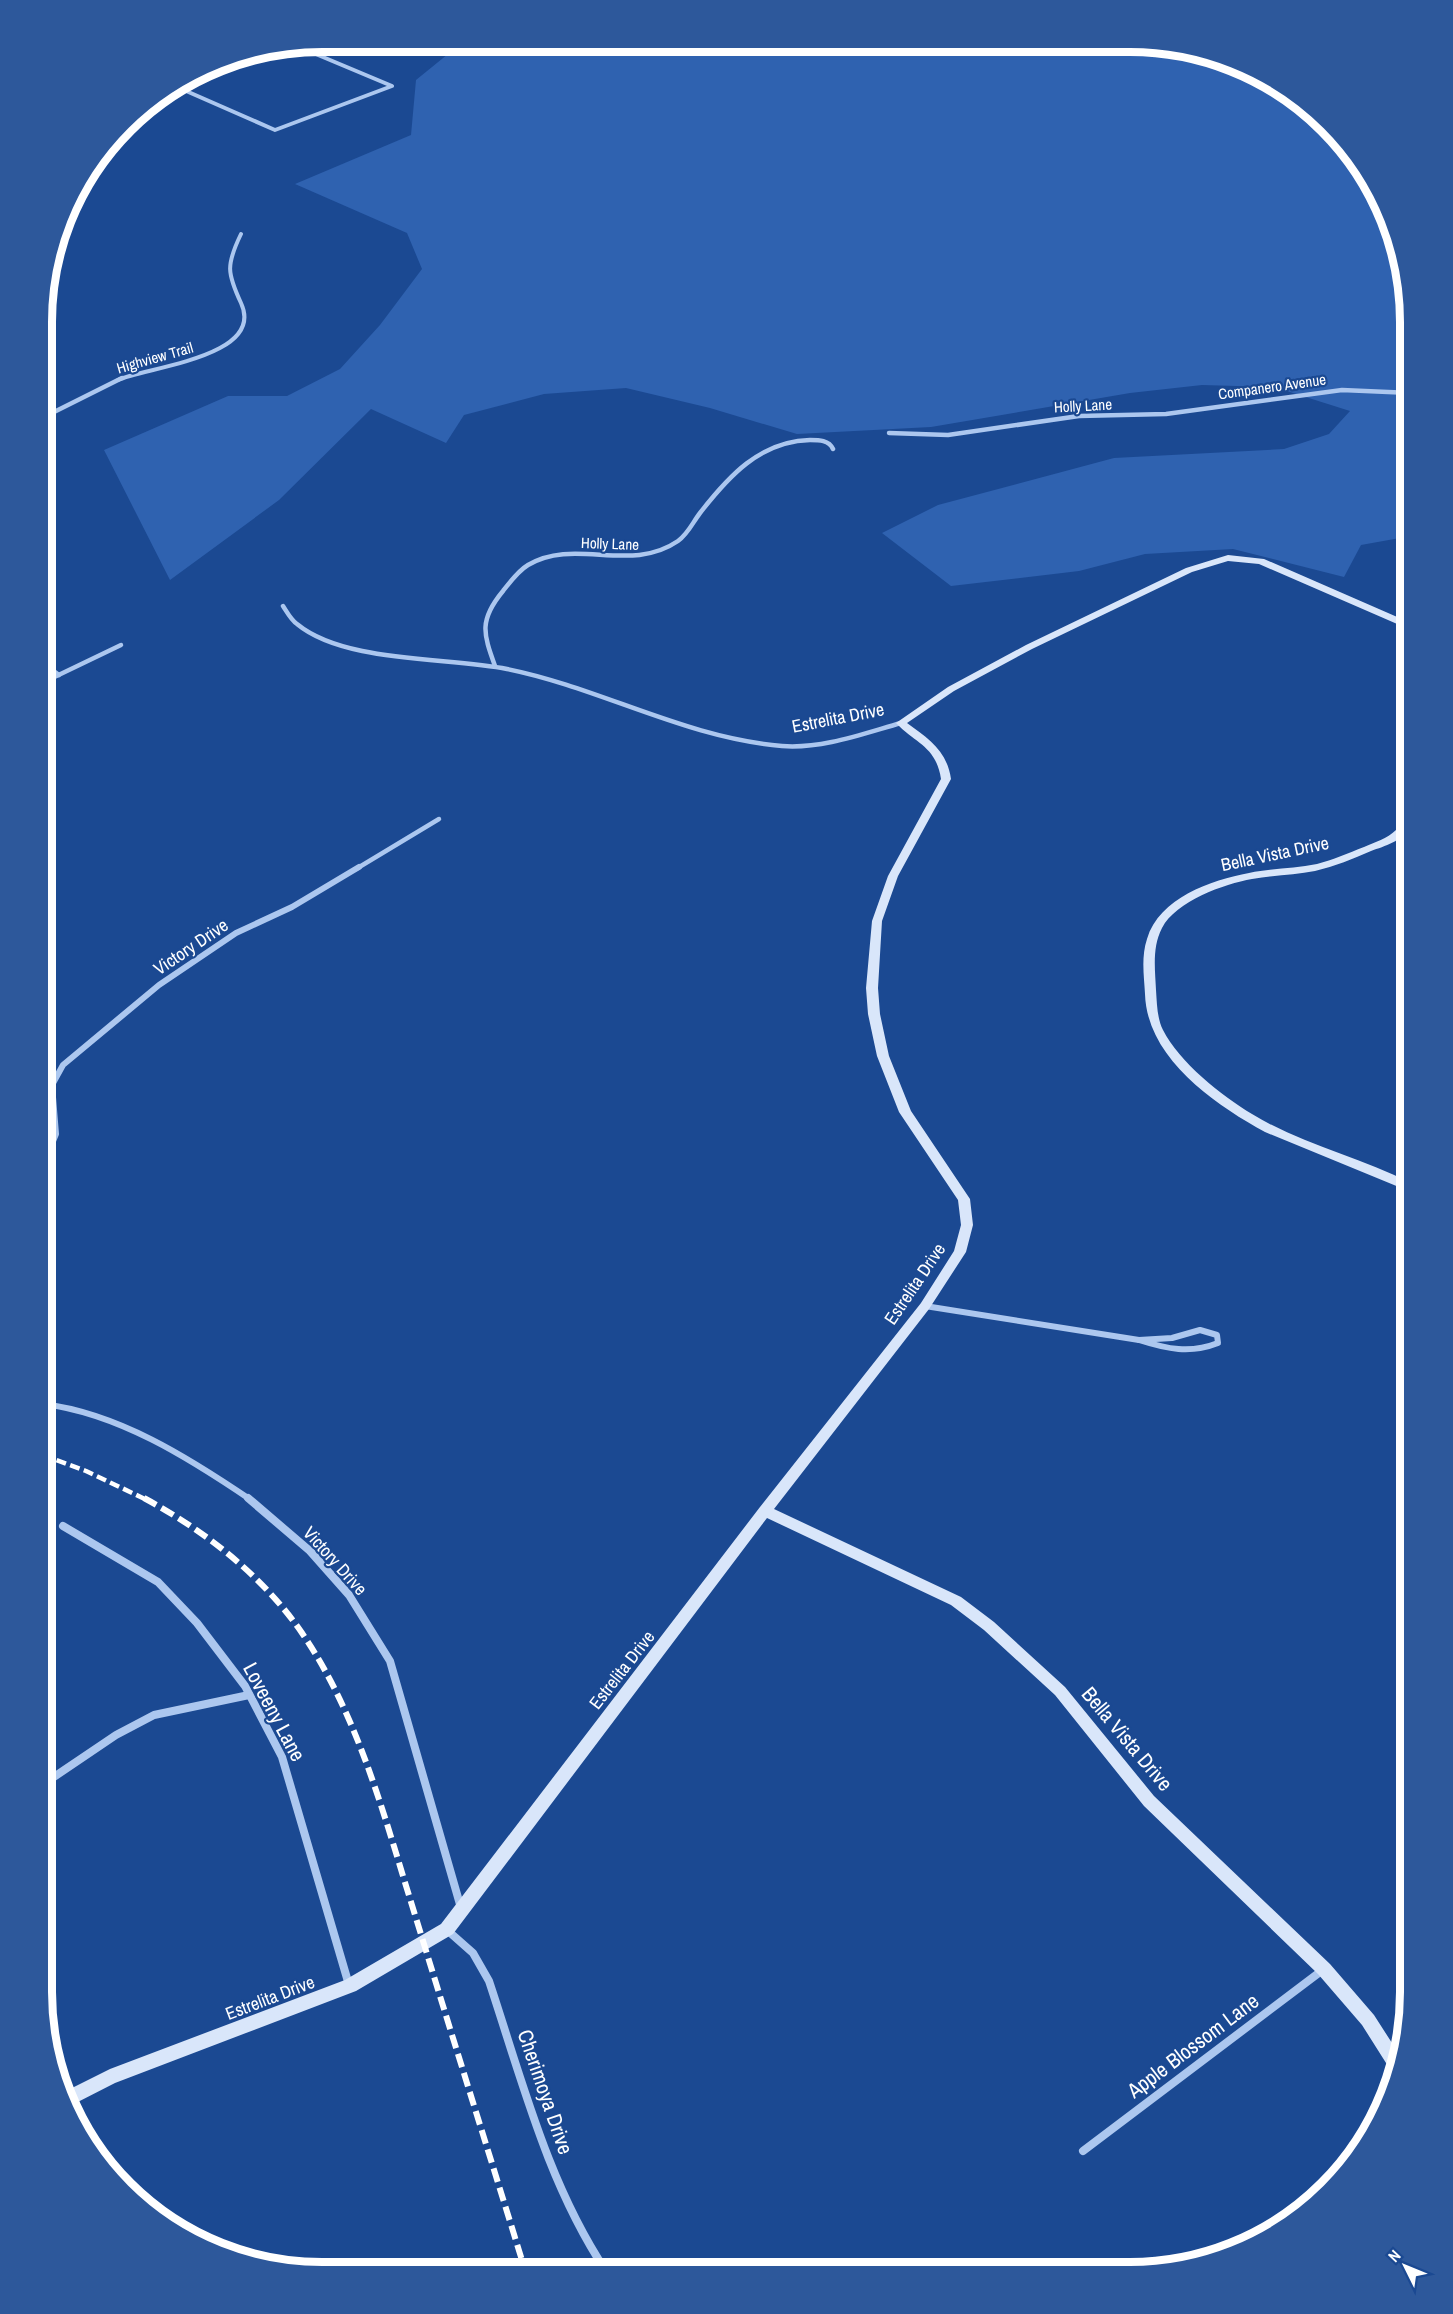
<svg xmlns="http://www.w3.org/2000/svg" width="1453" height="2314" viewBox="0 0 1453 2314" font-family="'Archivo Narrow',sans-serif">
	<rect width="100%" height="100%" fill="#1b4992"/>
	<!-- green -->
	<path fill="#2f62b0" d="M417,42L1168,44L1238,63L1301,100L1353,151L1390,215L1411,322V536L1361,545L1344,577L1233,549L1145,554L1079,571L951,586L882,533L938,505L1114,458L1284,449L1329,434L1350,411L1274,387L1202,385L1130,393L931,427L797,434L710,408L626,388L544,394L464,415L446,443L371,409L279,500L170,580L104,450L228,396H287L340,369L380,325L422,269L407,233L295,184L411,135L416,80L448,54Z"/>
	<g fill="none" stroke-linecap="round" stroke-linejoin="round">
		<!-- street-far3 -->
		<g stroke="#acc7ef" stroke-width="4">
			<path d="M177,87L275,130L392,86L299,47"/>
			<path d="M118,380C147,367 266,357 241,303C227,273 226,265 241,234"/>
		</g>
		<!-- street-far2 -->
		<g stroke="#acc7ef" stroke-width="4.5">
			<path d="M44,417L122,378"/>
			<path d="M889,433L948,435L1079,416L1166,414L1342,390L1411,393"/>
			<path d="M283,606C287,612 291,620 297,624C344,663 447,657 507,669C601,688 685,738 782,746C822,749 862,734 901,723"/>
			<path d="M44,615L48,608"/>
			<path d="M44,656L51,669L59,675"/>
			<path d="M495,666C483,633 479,620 503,591C510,582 518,571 528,565C575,537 630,574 678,541C688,534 693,522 700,513C728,477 760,441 810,440C819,440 829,440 833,449"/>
			<path d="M44,682L121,645"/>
			<path d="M356,869L439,819"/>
		</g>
		<!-- street-far1 -->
		<g stroke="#acc7ef" stroke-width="6">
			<path d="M43,1165L56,1134L52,1085L63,1065L159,985L236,933L292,907L359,867"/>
			<path d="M925,1306L1139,1340"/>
			<path d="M1200,1330L1217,1335L1218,1343C1190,1354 1167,1349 1139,1340L1172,1338Z"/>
			<path d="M43,1404C118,1413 189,1458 251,1500"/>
		</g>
		<!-- street -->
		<g stroke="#acc7ef" stroke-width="8">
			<path d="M248,1498L310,1551L349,1595L390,1661L461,1908"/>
			<path d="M63,1526L158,1582L197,1623L245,1686L282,1757L349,1985"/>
			<path d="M42,1785L116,1735L154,1715L249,1695"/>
			<path d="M447,1930L473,1953L489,1981C522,2080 548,2184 606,2271"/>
			<path d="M1083,2151L1324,1969"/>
		</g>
		<!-- secondary -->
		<g fill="#d9e6fa" fill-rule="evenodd">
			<path d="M1228,555L1264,559L1411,623V630L1259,564L1228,561L1192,572L1032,649L954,691L907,723C929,739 947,751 951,779L898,876L882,921L878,988L880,1014L889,1056L911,1111L970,1199L973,1225L966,1252L929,1309L774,1509L961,1597L994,1622L1065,1687L1154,1796L1330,1964L1374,2015L1401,2057L1397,2075L1393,2074L1362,2025L1318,1974L1144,1806L1055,1695L984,1630L951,1605L767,1518L453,1934L356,1991L115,2083L68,2107L62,2093L110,2069L345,1980L441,1924L760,1507L921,1303L954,1251L961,1225L958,1200L899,1112L877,1056L868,1014L866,988L872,921L888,876L941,779C936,746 916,744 896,723L948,687L1026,645L1186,568Z"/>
			<path d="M1411,754V806L1406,803L1400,766L1407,755Z"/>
			<path d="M1411,810C1411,816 1412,823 1409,828C1402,841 1385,846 1371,851C1353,859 1335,866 1315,871C1295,875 1273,875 1252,879C1224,884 1176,901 1162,928C1152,947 1155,969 1156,990C1157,1004 1157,1018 1163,1030C1179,1062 1222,1096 1252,1114C1301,1144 1359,1157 1411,1183V1192L1265,1132C1214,1104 1147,1058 1145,994C1144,976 1141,957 1147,939C1159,898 1211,880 1249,873C1271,868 1294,869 1317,864C1333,860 1348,853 1364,847C1375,842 1387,839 1396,830C1402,825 1404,818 1407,811Z"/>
		</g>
		<!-- rail-far1 -->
		<path stroke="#fff" stroke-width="4.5" stroke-dasharray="10 4.5" stroke-linecap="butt" d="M43,1455L86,1471L147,1500"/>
		<!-- rail -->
		<path stroke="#fff" stroke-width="6" stroke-dasharray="14 6" stroke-linecap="butt" d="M144,1498C205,1531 262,1575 302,1633C360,1718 385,1820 416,1918C452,2036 489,2153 525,2270"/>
	</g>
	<g text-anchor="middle" stroke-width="4.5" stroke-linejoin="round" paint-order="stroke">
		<!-- far-street labels -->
		<g font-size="15" fill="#fff" stroke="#1b4992">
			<text transform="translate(155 358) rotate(-16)" y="5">Highview Trail</text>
			<text transform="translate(1272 387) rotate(-8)" y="5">Companero Avenue</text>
			<text transform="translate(1083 406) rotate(-3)" y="5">Holly Lane</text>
			<text transform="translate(610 544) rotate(2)" y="5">Holly Lane</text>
		</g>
		<!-- street labels -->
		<g font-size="18" fill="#fff" stroke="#1b4992">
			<text transform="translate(838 718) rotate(-11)" y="6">Estrelita Drive</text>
			<text transform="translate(1275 854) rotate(-12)" y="6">Bella Vista Drive</text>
			<text transform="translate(191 947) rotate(-34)" y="6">Victory Drive</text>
			<text transform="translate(915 1284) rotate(-56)" y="6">Estrelita Drive</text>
			<text transform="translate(335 1561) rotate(48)" y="6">Victory Drive</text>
			<text transform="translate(622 1670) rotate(-52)" y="6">Estrelita Drive</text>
			<text transform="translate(270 1998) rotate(-21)" y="6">Estrelita Drive</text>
		</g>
		<!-- near-street labels -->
		<g font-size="21" fill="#fff" stroke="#1b4992">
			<text transform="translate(274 1712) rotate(62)" y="7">Loveeny Lane</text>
			<text transform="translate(1127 1739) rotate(50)" y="7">Bella Vista Drive</text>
			<text transform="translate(1193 2046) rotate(-37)" y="7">Apple Blossom Lane</text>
			<text transform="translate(545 2092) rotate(71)" y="7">Cherimoya Drive</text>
		</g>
	</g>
	<!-- crop -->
	<path d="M0 0H1453V2314H0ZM322 52H1130A270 270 0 0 1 1400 322V1992A270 270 0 0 1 1130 2262H322A270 270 0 0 1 52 1992V322A270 270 0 0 1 322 52Z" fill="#2d589b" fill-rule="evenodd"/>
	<path fill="none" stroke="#fff" stroke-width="8" d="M322 52H1130A270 270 0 0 1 1400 322V1992A270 270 0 0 1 1130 2262H322A270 270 0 0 1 52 1992V322A270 270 0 0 1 322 52Z"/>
	<!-- north arrow -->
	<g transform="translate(1405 2266) rotate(313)" stroke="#1b4992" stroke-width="4.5" paint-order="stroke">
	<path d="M0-4.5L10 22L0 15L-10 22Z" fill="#ffffff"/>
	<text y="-9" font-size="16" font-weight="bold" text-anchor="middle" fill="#ffffff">N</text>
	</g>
</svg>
